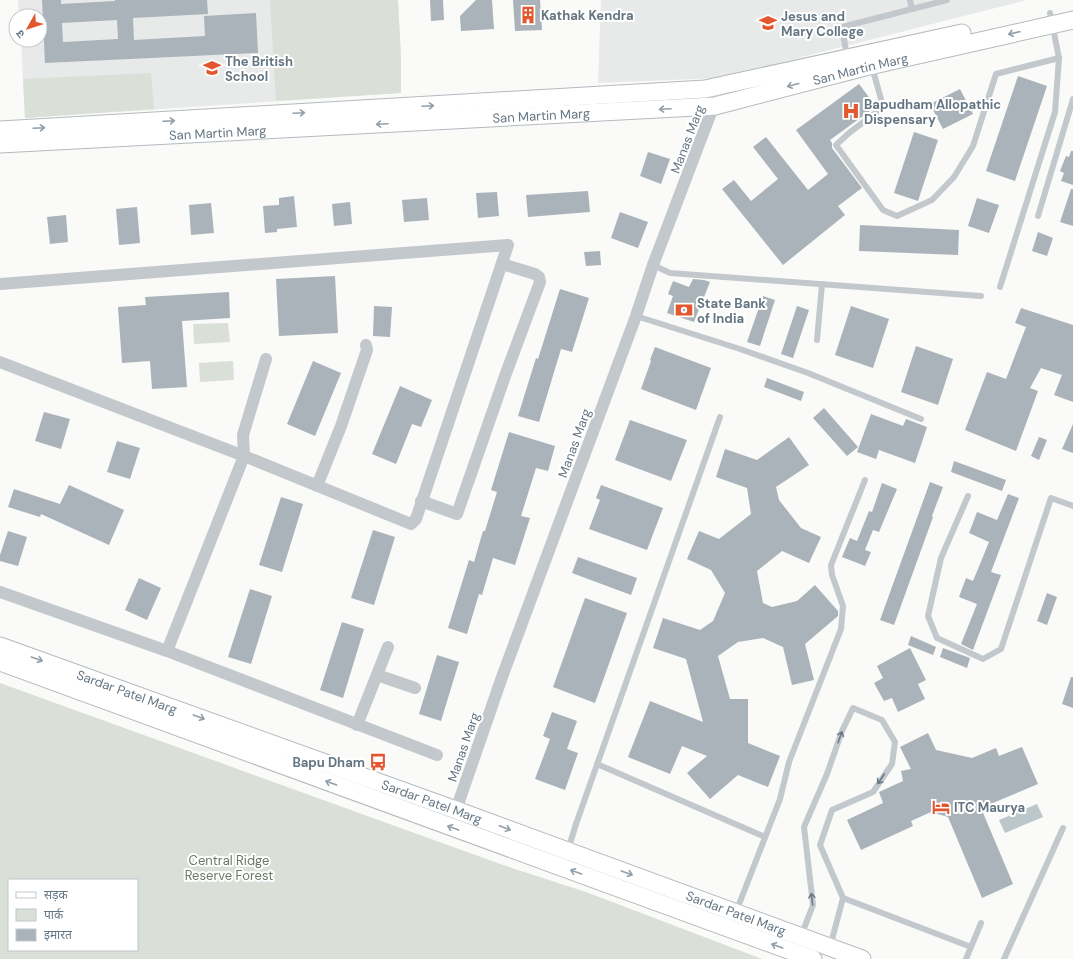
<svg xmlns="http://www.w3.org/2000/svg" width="1073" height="959" viewBox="0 0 1073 959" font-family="'DM Sans','Noto Sans Devanagari',sans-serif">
	<rect width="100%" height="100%" fill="#fafaf8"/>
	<!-- built -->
	<g fill="#e8e9e9">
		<path d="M18,0H398L401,58V93L25,118L21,40H40V16H19Z"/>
		<path d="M601,0H1027L720,78L598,83Z"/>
	</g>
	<!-- green -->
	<g fill="#dadfd7" fill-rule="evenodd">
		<path d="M270,0H398L401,58V93L276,101Z"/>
		<path d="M151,73L154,109L25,118L23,79Z"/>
		<path d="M228,323L230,342L194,344L193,324Z"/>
		<path d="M233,361L234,380L200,382L199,363Z"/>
		<path d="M0,683L503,865L586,892L762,959H0ZM9,880H137V950H9Z"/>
	</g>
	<!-- water -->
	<path fill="#bbc7cb" d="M1037,804L1043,817L1005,833L999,820Z"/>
	<!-- building -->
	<g fill="#aab3b9" fill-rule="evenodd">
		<path d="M42,0H61V4L115,1V0H207L208,14L133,18L134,40L205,36L204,16L256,13L258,53L45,63ZM117,20L118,39L63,42L62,23Z"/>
		<path d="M430,0H443L444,20L431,21Z"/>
		<path d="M476,0H492L494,29L461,31L460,16Z"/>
		<path d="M513,0H540L542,30L515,31Z"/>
		<path d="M1018,76L1047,86L1015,181L986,171Z"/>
		<path d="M859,84L875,105L874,108L830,140L832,143V148L862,188L838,206L845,215L783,265L722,189L734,180L751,201L778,179L753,147L766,137L808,190L828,174L796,130Z"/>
		<path d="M960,89L973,114L943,129L930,104Z"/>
		<path d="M914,132L938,140L918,201L894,193Z"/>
		<path d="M1071,151H1073V185L1061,181L1064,173L1060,171L1066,156L1069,157Z"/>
		<path d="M648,152L670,159L661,184L640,176Z"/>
		<path d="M1071,189H1073V226L1060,222Z"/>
		<path d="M588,191L590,212L528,217L526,195Z"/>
		<path d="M497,192L499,216L478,218L476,193Z"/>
		<path d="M294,196L297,227L277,229V232L265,233L263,206L279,205V198Z"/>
		<path d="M427,198L429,220L404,222L402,200Z"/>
		<path d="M977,198L999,205L989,233L968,226Z"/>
		<path d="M350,202L352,224L334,226L332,204Z"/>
		<path d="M211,203L214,233L191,235L189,205Z"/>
		<path d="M137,207L140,243L119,245L116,209Z"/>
		<path d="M620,212L648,222L638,248L611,238Z"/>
		<path d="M66,215L68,242L50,244L47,217Z"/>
		<path d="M860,225L959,230L958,255L859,251Z"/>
		<path d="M1038,232L1053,238L1047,256L1032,251Z"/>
		<path d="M600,251L601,265L586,266L584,252Z"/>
		<path d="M335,276L338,333L279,336L276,279Z"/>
		<path d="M693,279L704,280L710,282L694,322L667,313L673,296L668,294L673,281L689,287Z"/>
		<path d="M560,289L589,298L572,352L561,349L539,422L518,416L536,358L538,359Z"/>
		<path d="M229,292L230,318L182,321L187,387L152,389L150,361L122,363L118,307L146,305L145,297Z"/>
		<path d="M763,296L775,300L760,346L747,342Z"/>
		<path d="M374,306L392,307L390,337L373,336Z"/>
		<path d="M797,306L809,310L793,358L781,354Z"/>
		<path d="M851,306L889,319L873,368L835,355Z"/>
		<path d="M1021,308L1073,325V402L1054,395L1062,375L1041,368L1030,388L1038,391L1016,451L965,430L987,372L1006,379L1026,327L1015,323Z"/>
		<path d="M916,346L953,359L938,405L901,392Z"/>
		<path d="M655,347L711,368L696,410L641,389L651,361L650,360Z"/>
		<path d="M313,361L341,373L315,436L287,424Z"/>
		<path d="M767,378L804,392L801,401L764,387Z"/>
		<path d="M400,386L432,400L421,427L412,424L396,464L372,454Z"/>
		<path d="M824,408L858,447L847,456L813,418Z"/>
		<path d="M44,412L70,419L61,449L35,441Z"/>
		<path d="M871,414L903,426L906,419L927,427L915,463L879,450L876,459L857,452Z"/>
		<path d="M630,420L687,440L671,481L615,460Z"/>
		<path d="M1073,424V453L1062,449Z"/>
		<path d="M509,432L555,446L548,471L536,468L521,516L530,518L515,565L493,558L482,595L479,594L467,634L448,628L469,560L474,562L483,531H485L497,492L491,490Z"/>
		<path d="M789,437L809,465L776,487L779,500L801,528L821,537L809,563L782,551L757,571L763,603L772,607L797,601L815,585L838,611V616L805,644L814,680L792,685L783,647L763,638L738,642L718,656L730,699H748V743L780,756L768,787L738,775L710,799L687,773L707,756L682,746L670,774L628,757L650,701L703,722L686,659L653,648L663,618L700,630L713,621L725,593L711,570L687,559L699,531L719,539L751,514L747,488L716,477L725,449L757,460Z"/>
		<path d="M1039,437L1047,440L1039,460L1031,456Z"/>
		<path d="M117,441L140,448L130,479L107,472Z"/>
		<path d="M954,461L1006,480L1002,491L951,472Z"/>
		<path d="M930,482L943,487L932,516L933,517L894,625L880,620Z"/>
		<path d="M882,483L897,489L879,532L873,530L865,550L871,552L865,566L842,557L850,538L857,541L869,511L872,512Z"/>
		<path d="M69,485L124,510L109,545L41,514L40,517L8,507L14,489L60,504Z"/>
		<path d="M601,485L663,508L647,550L589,529L600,500L596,498Z"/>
		<path d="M1008,494L1019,498L991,572L1001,575L973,650L961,644L977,604L959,597L966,578L973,581L989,542L969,533L977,512L997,520Z"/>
		<path d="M281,497L303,504L282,572L259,565Z"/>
		<path d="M373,530L395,537L374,605L351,598Z"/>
		<path d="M8,531L27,537L18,566L0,561V555Z"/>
		<path d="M578,557L637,578L631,595L572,573Z"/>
		<path d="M139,578L161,588L147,620L125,610Z"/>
		<path d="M250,589L272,596L251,664L228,657Z"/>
		<path d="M1047,593L1057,597L1047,625L1037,621Z"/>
		<path d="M585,598L627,613L595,703L553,687Z"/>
		<path d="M342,622L364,629L343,698L320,690Z"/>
		<path d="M911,636L936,647L933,655L908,645Z"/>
		<path d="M910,648L926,680L918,684L925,699L898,712L892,698L884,701L874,683L883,678L877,666Z"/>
		<path d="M943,648L970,658L967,668L940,657Z"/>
		<path d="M437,655L459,662L441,721L419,714Z"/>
		<path d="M1071,677H1073V708L1062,704Z"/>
		<path d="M552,712L577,721L567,749L578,753L565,790L535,779L550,739L543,736Z"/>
		<path d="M928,733L936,750L972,758L996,748L999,756L1022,747L1038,784L981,808L1013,884L982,898L948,817L931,812L911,821L913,826L861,850L847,820L883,803L879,792L903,781L901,771L911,769L900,747Z"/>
	</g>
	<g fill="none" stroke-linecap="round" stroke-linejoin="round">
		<!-- secondary casing -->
		<g stroke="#b3babf" stroke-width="19">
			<g id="secondary">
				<path d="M0,130L705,89L962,33"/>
				<path id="s1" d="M0,144L715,106L865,67L1073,20"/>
				<path id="s2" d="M0,646L456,810L862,959"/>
				<path d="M0,662L813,959"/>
			</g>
		</g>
		<!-- lane -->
		<g stroke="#c3c8cc" stroke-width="6">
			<path d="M910,0L912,9"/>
			<path d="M847,57L842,27L947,0"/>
			<path d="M872,67L881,99L880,105L878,111L849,133L836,145L883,210L897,216L932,200L954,177L973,146L996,74L1059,58L1050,13"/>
			<path d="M1038,216L1073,99"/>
			<path d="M653,265L670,273L981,296"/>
			<path d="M1000,287L1055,112L1059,58"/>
			<path d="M636,316L740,349L808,373L921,419"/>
			<path d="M817,340L822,284"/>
			<path d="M968,496L941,558L928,616L937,638L983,659L1001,649L1051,498L1073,506"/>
			<path d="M597,764L765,837"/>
			<path d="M568,850L576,824L720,417"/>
			<path d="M843,898L971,947"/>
			<path d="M736,912L780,799L789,762L841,629L843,606L832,575L831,565L865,480"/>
			<path d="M801,936L813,905L804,827L827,774L842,731L853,708L882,720L895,742L892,764L873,792L832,810L820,845L843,898L830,947"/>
			<path d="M966,959L981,923"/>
			<path d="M1004,959L1063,828"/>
		</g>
		<!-- street -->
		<g stroke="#c3c8cc" stroke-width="12">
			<path d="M0,284L508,245L416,519L411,524L244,456L0,362"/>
			<path d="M317,486L341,426L367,350L366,345"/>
			<path d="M421,501L457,514L505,376L540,282L539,277L535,274L502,264"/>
			<path d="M0,592L167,651L437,755"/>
			<path d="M167,651L244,456L243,435L266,359"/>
			<path d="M377,675L415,688"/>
			<path d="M357,725L388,647"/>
			<path d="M456,810L502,677L636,316L653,265L721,86"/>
		</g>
		<!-- secondary -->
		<use href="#secondary" stroke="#fff" stroke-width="17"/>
	</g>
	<!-- one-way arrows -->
	<defs><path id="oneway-shaft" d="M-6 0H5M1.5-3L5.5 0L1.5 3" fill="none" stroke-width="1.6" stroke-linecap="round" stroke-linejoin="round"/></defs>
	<g stroke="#939fa8">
		<use href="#oneway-shaft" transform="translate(1014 33) rotate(167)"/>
		<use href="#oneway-shaft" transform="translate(793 85) rotate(165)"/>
		<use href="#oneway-shaft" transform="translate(428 106) rotate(-3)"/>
		<use href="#oneway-shaft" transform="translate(665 109) rotate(177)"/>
		<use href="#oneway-shaft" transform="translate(299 113) rotate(-3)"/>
		<use href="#oneway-shaft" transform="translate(169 121) rotate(-3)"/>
		<use href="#oneway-shaft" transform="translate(382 124) rotate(177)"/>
		<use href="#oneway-shaft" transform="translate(39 128) rotate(-3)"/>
		<use href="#oneway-shaft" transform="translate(37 659) rotate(20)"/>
		<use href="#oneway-shaft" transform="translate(199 717) rotate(20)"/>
		<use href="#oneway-shaft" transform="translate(331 783) rotate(-160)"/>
		<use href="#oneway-shaft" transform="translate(453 828) rotate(-160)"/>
		<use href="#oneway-shaft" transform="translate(505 828) rotate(21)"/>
		<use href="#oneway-shaft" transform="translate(576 872) rotate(-160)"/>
		<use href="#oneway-shaft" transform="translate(627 873) rotate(20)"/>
		<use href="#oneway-shaft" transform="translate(777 946) rotate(-160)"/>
	</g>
	<g stroke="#6a7a87">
		<use href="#oneway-shaft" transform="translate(840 737) rotate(-71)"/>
		<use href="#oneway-shaft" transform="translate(881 779) rotate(123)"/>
		<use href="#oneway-shaft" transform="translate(812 899) rotate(-96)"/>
	</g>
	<!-- icons -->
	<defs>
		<g id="building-bare" transform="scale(1.38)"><path d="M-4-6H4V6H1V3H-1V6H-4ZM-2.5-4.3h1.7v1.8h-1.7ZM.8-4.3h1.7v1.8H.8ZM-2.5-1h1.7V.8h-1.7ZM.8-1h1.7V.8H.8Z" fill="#e4572e" stroke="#fff" stroke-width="2.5" paint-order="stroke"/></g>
		<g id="university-bare" transform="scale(1.38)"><path d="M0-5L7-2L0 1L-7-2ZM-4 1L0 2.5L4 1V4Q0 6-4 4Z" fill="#e4572e" stroke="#fff" stroke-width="2.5" paint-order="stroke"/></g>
		<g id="school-bare" transform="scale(1.38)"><path d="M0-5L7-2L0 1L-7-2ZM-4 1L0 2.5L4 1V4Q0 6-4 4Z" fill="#e4572e" stroke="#fff" stroke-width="2.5" paint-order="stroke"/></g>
		<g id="hospital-bare" transform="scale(1.38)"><path d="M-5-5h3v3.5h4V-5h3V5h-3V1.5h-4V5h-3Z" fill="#e4572e" stroke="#fff" stroke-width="2.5" paint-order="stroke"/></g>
		<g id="bank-bare" transform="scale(1.38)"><path d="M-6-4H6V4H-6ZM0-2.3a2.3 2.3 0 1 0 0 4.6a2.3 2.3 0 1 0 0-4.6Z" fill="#e4572e" stroke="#fff" stroke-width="2.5" paint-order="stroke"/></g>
		<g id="bus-bare" transform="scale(1.38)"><path d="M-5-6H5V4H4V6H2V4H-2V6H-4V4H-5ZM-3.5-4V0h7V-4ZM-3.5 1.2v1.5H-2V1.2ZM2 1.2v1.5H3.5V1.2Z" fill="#e4572e" stroke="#fff" stroke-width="2.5" paint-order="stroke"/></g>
		<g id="hotel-bare" transform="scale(1.38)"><path d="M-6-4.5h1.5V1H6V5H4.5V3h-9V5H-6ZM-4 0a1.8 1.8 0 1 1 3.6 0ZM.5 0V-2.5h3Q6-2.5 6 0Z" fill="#e4572e" stroke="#fff" stroke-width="2.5" paint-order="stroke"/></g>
	</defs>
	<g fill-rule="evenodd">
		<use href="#building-bare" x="528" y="15"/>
		<use href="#university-bare" x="768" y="23"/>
		<use href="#school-bare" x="212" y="68"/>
		<use href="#hospital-bare" x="851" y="111"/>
		<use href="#bank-bare" x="684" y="310"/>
		<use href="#bus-bare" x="378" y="762"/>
		<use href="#hotel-bare" x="941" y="807"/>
	</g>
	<g text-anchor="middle" stroke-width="4" stroke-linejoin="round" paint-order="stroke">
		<!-- poi labels -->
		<g font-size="13" font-weight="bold" fill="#657683" stroke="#fff" text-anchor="start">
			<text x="541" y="20">Kathak Kendra</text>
			<text x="781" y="21">Jesus and<tspan x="781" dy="15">Mary College</tspan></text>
			<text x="225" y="66">The British<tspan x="225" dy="15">School</tspan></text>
			<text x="864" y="109">Bapudham Allopathic<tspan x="864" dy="15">Dispensary</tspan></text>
			<text x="697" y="308">State Bank<tspan x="697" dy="15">of India</tspan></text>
			<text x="365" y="767" text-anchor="end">Bapu Dham</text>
			<text x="954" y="812">ITC Maurya</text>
		</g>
		<!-- street labels -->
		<g font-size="13" fill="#657683" stroke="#fff">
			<text dy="5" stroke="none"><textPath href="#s1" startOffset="866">San Martin Marg</textPath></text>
			<text dy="5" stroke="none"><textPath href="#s1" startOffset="542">San Martin Marg</textPath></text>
			<text dy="5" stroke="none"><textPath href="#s1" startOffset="218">San Martin Marg</textPath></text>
			<text transform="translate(687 139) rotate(-69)" y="5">Manas Marg</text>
			<text transform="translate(574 443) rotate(-70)" y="5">Manas Marg</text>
			<text dy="5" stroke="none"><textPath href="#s2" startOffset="135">Sardar Patel Marg</textPath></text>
			<text transform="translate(463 747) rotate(-71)" y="5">Manas Marg</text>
			<text dy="5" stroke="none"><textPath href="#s2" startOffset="459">Sardar Patel Marg</textPath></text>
			<text dy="5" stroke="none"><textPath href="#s2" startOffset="783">Sardar Patel Marg</textPath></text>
		</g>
		<!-- park labels -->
		<g font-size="13" fill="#687a64" stroke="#fff">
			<text x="229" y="865">Central Ridge<tspan x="229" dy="15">Reserve Forest</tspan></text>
		</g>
	</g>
	<!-- legend -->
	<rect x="8" y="879" width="130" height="72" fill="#ffffff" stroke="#c1c8cd"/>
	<rect x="16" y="892" width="20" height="6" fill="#ffffff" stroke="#c1c8cd"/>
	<text x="44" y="899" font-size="12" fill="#657683">सड़क</text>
	<rect x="16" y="909" width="20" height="12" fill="#dadfd7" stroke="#c1c8cd"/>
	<text x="44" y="919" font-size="12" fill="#657683">पार्क</text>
	<rect x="16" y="929" width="20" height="12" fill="#aab3b9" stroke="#c1c8cd"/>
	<text x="44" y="939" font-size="12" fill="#657683">इमारत</text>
	<!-- north arrow -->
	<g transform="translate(28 28) rotate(231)"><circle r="19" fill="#ffffff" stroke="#c1c8cd"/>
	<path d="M0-3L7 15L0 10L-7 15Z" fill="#e4572e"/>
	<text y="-6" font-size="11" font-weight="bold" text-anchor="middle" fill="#657683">उ</text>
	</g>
</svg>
